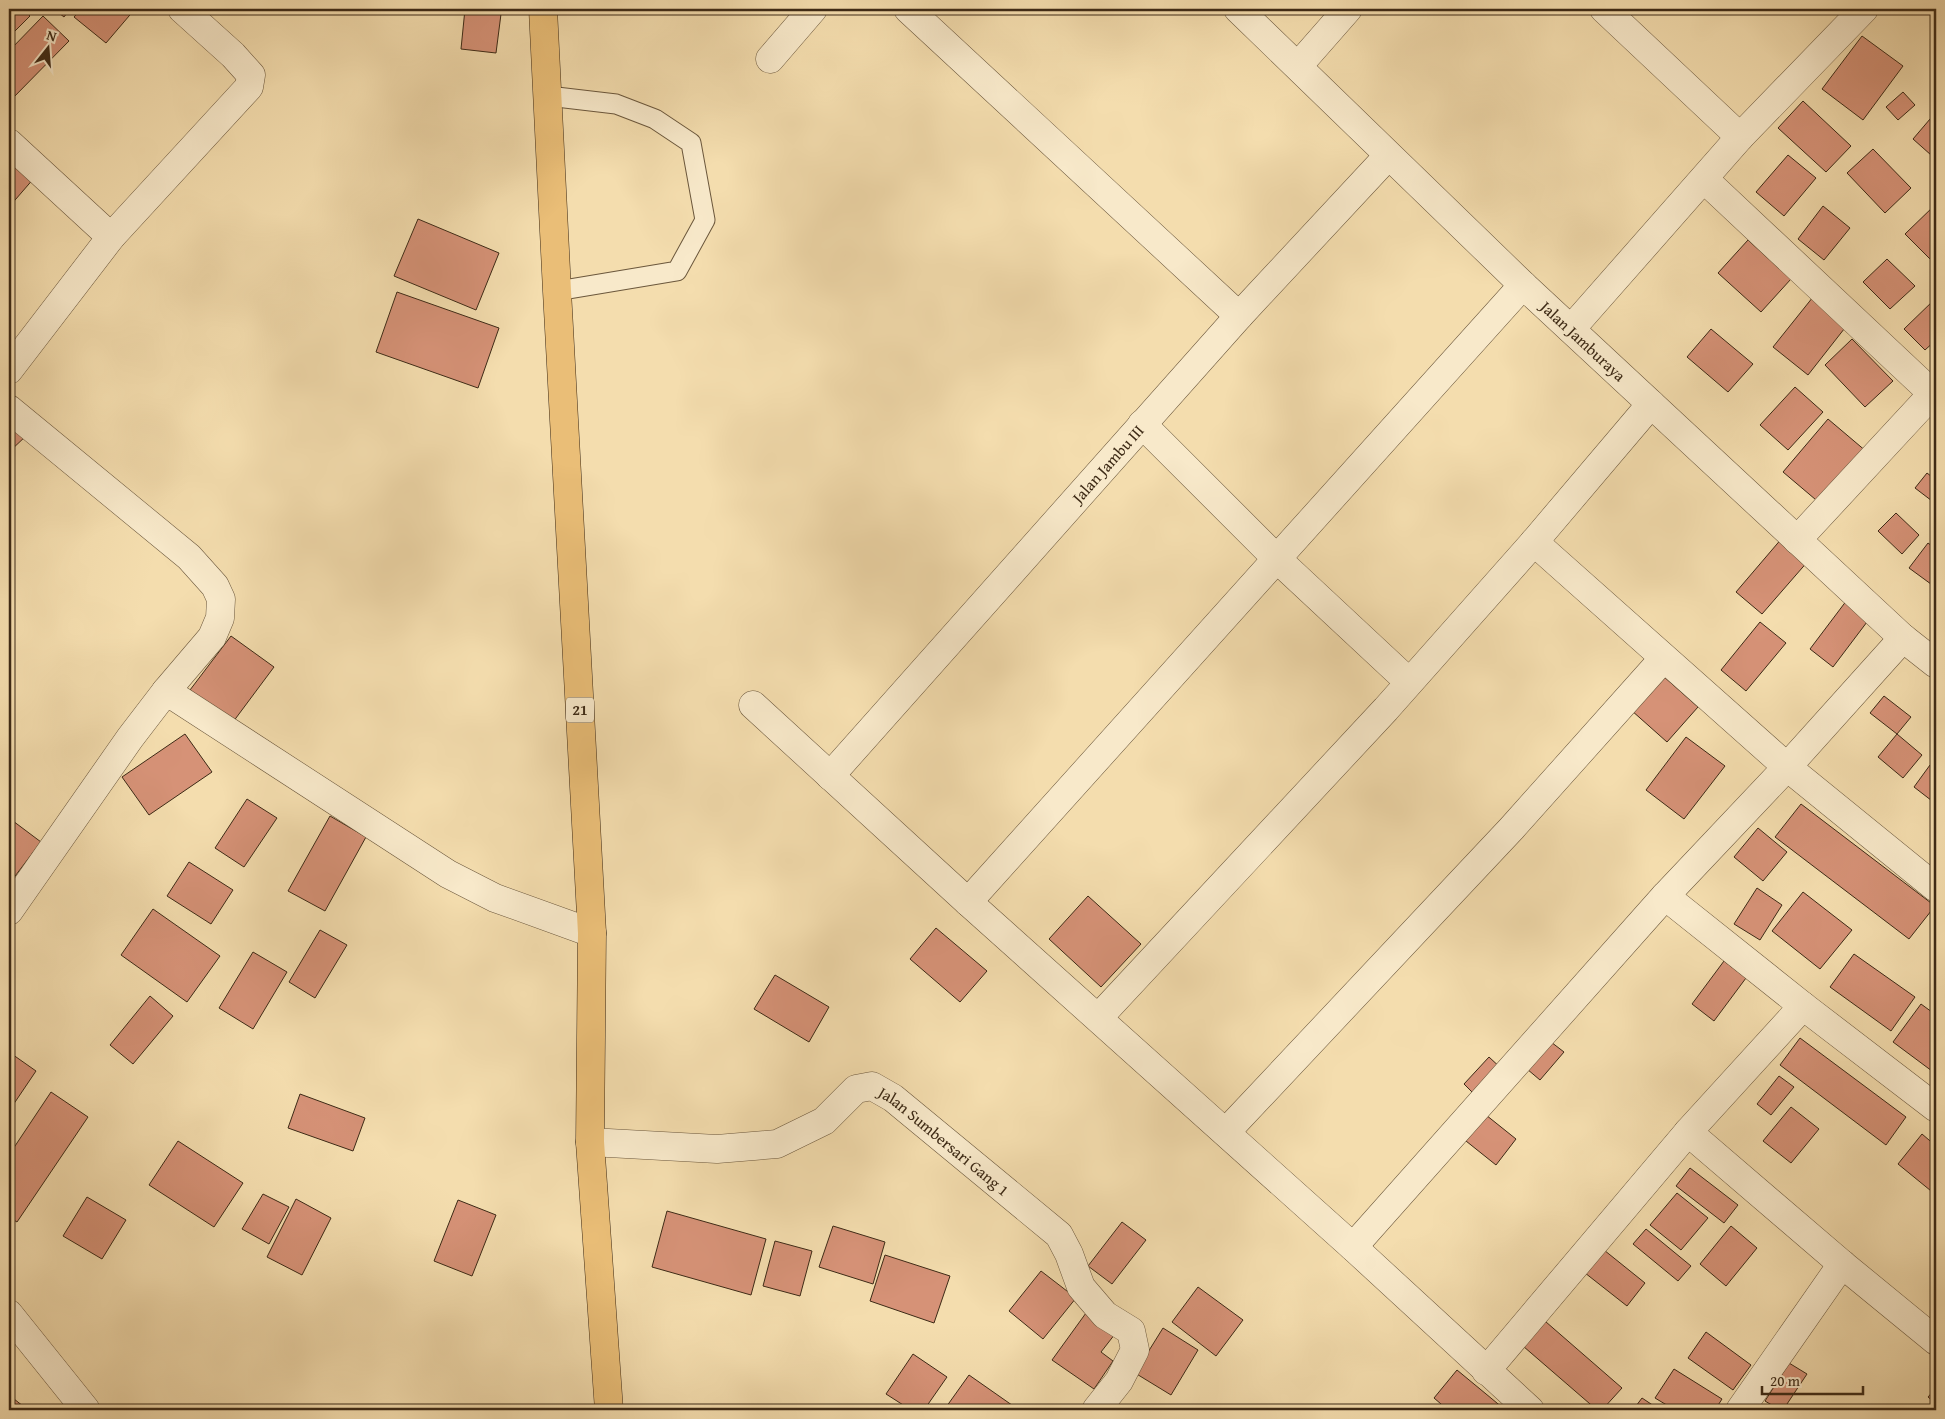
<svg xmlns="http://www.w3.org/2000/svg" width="1945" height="1419" viewBox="0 0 1945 1419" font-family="'Gentium Book Plus',serif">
	<rect width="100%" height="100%" fill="#f4ddae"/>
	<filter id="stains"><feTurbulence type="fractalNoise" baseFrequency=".004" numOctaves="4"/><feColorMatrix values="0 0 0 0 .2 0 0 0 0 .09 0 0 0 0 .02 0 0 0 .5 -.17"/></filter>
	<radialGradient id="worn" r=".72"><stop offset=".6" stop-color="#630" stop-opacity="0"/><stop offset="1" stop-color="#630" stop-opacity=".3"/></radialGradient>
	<!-- building -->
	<g fill="#d69277" stroke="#3d2a16">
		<path d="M9,9H23L30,16L9,37Z"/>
		<path d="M54,9H70L64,17Z"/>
		<path d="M81,9H135L106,43L74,17Z"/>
		<path d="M465,9L501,14L496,53L461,49Z"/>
		<path d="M43,16L69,41L10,101L9,51Z"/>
		<path d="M1862,36L1903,66L1863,120L1822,89Z"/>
		<path d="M1903,92L1915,105L1898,120L1886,107Z"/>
		<path d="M1803,101L1851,146L1826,172L1778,128Z"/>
		<path d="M1936,112V149L1931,155L1913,139Z"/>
		<path d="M1873,149L1911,188L1885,213L1847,173Z"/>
		<path d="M9,154L35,177L9,207Z"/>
		<path d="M1788,155L1816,178L1784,216L1756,192Z"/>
		<path d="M1936,204V253L1930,259L1905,234Z"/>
		<path d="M1823,206L1850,228L1824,260L1798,239Z"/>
		<path d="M418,219L499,253L476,310L394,276Z"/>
		<path d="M1748,240L1791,279L1761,312L1718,273Z"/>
		<path d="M1887,259L1915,286L1890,309L1863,282Z"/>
		<path d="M397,292L499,328L478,388L376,352Z"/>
		<path d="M1813,297L1848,324L1808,375L1773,347Z"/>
		<path d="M1935,299L1936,300V340L1925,350L1904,329Z"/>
		<path d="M1711,329L1753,364L1728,392L1687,357Z"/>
		<path d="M1852,339L1893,381L1865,407L1825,365Z"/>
		<path d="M1795,387L1823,412L1788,450L1760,425Z"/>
		<path d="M9,415L27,435L9,452Z"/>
		<path d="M1828,419L1867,452L1822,505L1783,472Z"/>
		<path d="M1927,473L1936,480V504L1915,488Z"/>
		<path d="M1896,513L1919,535L1902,554L1878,531Z"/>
		<path d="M1783,537L1809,560L1762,614L1736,592Z"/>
		<path d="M1928,543L1936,549V585L1935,587L1909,568Z"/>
		<path d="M1847,600L1870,618L1833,667L1810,649Z"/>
		<path d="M1760,622L1786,643L1746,691L1721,670Z"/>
		<path d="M231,636L274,667L233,722L190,690Z"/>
		<path d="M1662,675L1698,707L1667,742L1631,710Z"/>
		<path d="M1884,696L1911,717L1897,734L1870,713Z"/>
		<path d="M185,734L212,772L149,815L122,777Z"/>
		<path d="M1897,734L1922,755L1903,778L1878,757Z"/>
		<path d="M1686,737L1725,766L1684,819L1646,790Z"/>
		<path d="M1930,765L1936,770V804L1914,787Z"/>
		<path d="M247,799L277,818L244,867L215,848Z"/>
		<path d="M1801,804L1935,906L1909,939L1775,837Z"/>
		<path d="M330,816L366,837L325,911L288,891Z"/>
		<path d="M9,818L41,842L9,884Z"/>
		<path d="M1758,828L1787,852L1763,881L1734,857Z"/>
		<path d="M189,862L233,890L211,924L167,896Z"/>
		<path d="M1757,888L1782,905L1760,940L1734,924Z"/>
		<path d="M1803,892L1852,930L1820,969L1772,931Z"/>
		<path d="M1088,896L1141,944L1101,987L1049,939Z"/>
		<path d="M153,909L220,956L187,1002L121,955Z"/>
		<path d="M936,928L987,971L960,1002L910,959Z"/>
		<path d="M320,930L347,945L315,998L289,982Z"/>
		<path d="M253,952L287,972L253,1029L219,1008Z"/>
		<path d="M1854,954L1915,997L1891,1031L1830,987Z"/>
		<path d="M1724,961L1746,978L1714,1021L1692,1004Z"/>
		<path d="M775,975L829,1007L809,1042L754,1009Z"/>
		<path d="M150,996L173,1016L133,1064L110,1045Z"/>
		<path d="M1921,1004L1936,1015V1074L1893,1042Z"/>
		<path d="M1800,1038L1906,1117L1886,1145L1780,1065Z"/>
		<path d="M1551,1042L1564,1052L1540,1080L1527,1069Z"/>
		<path d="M9,1052L36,1071L9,1111Z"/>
		<path d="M1489,1057L1503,1070L1477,1097L1464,1084Z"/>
		<path d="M1779,1076L1794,1087L1771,1115L1757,1104Z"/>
		<path d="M51,1092L88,1117L17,1222L9,1217V1155Z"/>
		<path d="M300,1094L365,1118L353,1151L288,1128Z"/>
		<path d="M1791,1107L1819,1129L1791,1163L1763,1141Z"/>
		<path d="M1486,1115L1516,1139L1496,1165L1466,1141Z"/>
		<path d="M1922,1134L1936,1146V1195L1898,1164Z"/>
		<path d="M178,1141L243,1183L214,1227L149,1185Z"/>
		<path d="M1690,1168L1738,1205L1724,1223L1676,1186Z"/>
		<path d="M1677,1193L1708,1218L1681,1250L1650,1225Z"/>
		<path d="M263,1194L289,1207L269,1244L242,1229Z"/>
		<path d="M87,1197L126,1220L102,1259L63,1236Z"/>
		<path d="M296,1199L331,1218L302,1275L267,1257Z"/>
		<path d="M458,1200L496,1215L472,1276L434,1261Z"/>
		<path d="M667,1211L766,1239L751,1295L652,1267Z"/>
		<path d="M1122,1222L1146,1240L1112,1284L1088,1266Z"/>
		<path d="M833,1226L885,1242L873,1284L819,1267Z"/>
		<path d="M1731,1226L1757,1248L1726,1286L1700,1264Z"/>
		<path d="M1646,1229L1691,1266L1678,1281L1633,1244Z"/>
		<path d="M775,1241L812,1251L800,1296L763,1286Z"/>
		<path d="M1599,1246L1645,1283L1627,1306L1580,1269Z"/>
		<path d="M885,1255L950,1276L934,1323L870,1301Z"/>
		<path d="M1041,1271L1076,1298L1043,1339L1009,1311Z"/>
		<path d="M1198,1287L1243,1320L1216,1356L1172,1322Z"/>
		<path d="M1086,1313L1115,1334L1101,1352L1113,1361L1094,1389L1052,1360Z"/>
		<path d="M1538,1315L1622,1388L1602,1410H1597L1516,1340Z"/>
		<path d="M1163,1328L1198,1350L1171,1395L1135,1373Z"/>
		<path d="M1706,1332L1751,1365L1733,1390L1688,1358Z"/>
		<path d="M913,1354L947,1377L924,1410H911L886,1394Z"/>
		<path d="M1789,1363L1807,1374L1783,1410H1780L1765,1401Z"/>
		<path d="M1674,1369L1722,1399L1715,1410H1675L1655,1398Z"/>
		<path d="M1457,1370L1503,1408L1501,1410H1448L1434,1398Z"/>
		<path d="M969,1375L1019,1410H944Z"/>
		<path d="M1936,1388V1404L1928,1397Z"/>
		<path d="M9,1395L28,1410H9Z"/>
		<path d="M1642,1398L1660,1410H1633Z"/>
	</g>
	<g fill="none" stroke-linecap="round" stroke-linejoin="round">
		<!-- service casing -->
		<g stroke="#6b573c" stroke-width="21">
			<path id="service" d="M548,96L616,104L655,119L691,143L705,220L677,271L557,291"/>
		</g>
		<!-- minor casing -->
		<g stroke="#6b573c" stroke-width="29">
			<g id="minor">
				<path d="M908,9L1239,316"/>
				<path id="s1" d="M1238,9L1523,285L1903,638L1936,664"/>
				<path d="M1604,9L1740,137"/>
				<path d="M770,59L813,9"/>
				<path d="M1298,66L1348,9"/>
				<path d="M9,143L111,237"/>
				<path d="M1704,179L1933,394"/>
				<path d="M1571,329L1740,137L1864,9"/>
				<path d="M9,370L111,237L249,87L251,75L233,55L182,9"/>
				<path d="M9,409L189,557L215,586L221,599L220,618L212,637L166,691"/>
				<path d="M1142,424L1276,558L1409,682"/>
				<path d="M1797,540L1936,390"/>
				<path d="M1534,542L1787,767L1936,888"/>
				<path d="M753,705L968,902L1353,1247L1530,1410"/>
				<path id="s2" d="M830,776L1239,316L1388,156"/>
				<path d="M1665,896L1803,1006L1936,1108"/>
				<path d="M968,902L1523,285"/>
				<path d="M9,911L130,738L166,691L448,874L495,898L592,933"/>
				<path d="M1099,1017L1386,709L1534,542L1651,404"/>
				<path d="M1226,1132L1512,828L1663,659"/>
				<path d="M1688,1132L1842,1264L1936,1341"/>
				<path id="s3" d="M590,1142L717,1149L777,1144L824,1121L856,1089L872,1086L893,1098L1059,1235L1069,1254L1081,1287L1105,1315L1131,1331L1135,1350L1119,1381L1096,1410"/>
				<path d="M1353,1247L1665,896L1787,767L1903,638"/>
				<path d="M9,1314L86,1410"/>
				<path d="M1486,1371L1688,1132L1803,1006"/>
				<path d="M1740,1410L1842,1264"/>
			</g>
		</g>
		<!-- trunk casing -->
		<g stroke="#3d2a16" stroke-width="29">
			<path id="trunk" d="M543,9L557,291L592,933L590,1142L609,1410"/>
		</g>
		<!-- service -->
		<use href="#service" stroke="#f8e9ca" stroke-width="19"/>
		<!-- minor -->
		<use href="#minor" stroke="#f8e9ca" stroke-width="28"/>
		<!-- trunk -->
		<use href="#trunk" stroke="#eabe77" stroke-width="28"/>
	</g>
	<g text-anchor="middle" stroke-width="4" stroke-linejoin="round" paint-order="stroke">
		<!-- shield labels -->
		<rect fill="#f8e9ca" stroke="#75634c" stroke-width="1" x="566" y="697.5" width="28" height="25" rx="4"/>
		<g font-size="15" font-weight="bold" fill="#3d2a16">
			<text x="580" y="715">21</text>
		</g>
		<!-- street labels -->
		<g font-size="16" fill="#3d2a16" stroke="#f8e9ca">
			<text dy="6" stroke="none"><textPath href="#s1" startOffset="479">Jalan Jamburaya</textPath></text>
			<text dy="6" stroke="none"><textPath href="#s2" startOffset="418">Jalan Jambu III</textPath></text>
			<text dy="6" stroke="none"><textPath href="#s3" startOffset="392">Jalan Sumbersari Gang 1</textPath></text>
		</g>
	</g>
	<!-- margin -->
	<rect width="1945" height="1419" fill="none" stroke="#f4ddae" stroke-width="30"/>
	<rect x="10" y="10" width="1925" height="1399" fill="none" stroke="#3d2a16" stroke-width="2.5"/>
	<rect x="15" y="15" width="1915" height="1389" fill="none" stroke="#3d2a16"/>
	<!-- north arrow -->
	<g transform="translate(48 48) rotate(17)" stroke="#f8e9ca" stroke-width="4" paint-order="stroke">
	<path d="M0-4L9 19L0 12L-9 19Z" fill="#3d2a16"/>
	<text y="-8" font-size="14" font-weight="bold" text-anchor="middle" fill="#3d2a16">N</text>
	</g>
	<!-- scale -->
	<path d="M1762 1386v8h101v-8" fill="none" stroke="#3d2a16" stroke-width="2.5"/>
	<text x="1770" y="1386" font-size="15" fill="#3d2a16" stroke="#f8e9ca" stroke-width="4" paint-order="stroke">20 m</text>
	<rect width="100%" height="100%" filter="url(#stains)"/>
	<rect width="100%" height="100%" fill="url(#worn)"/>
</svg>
